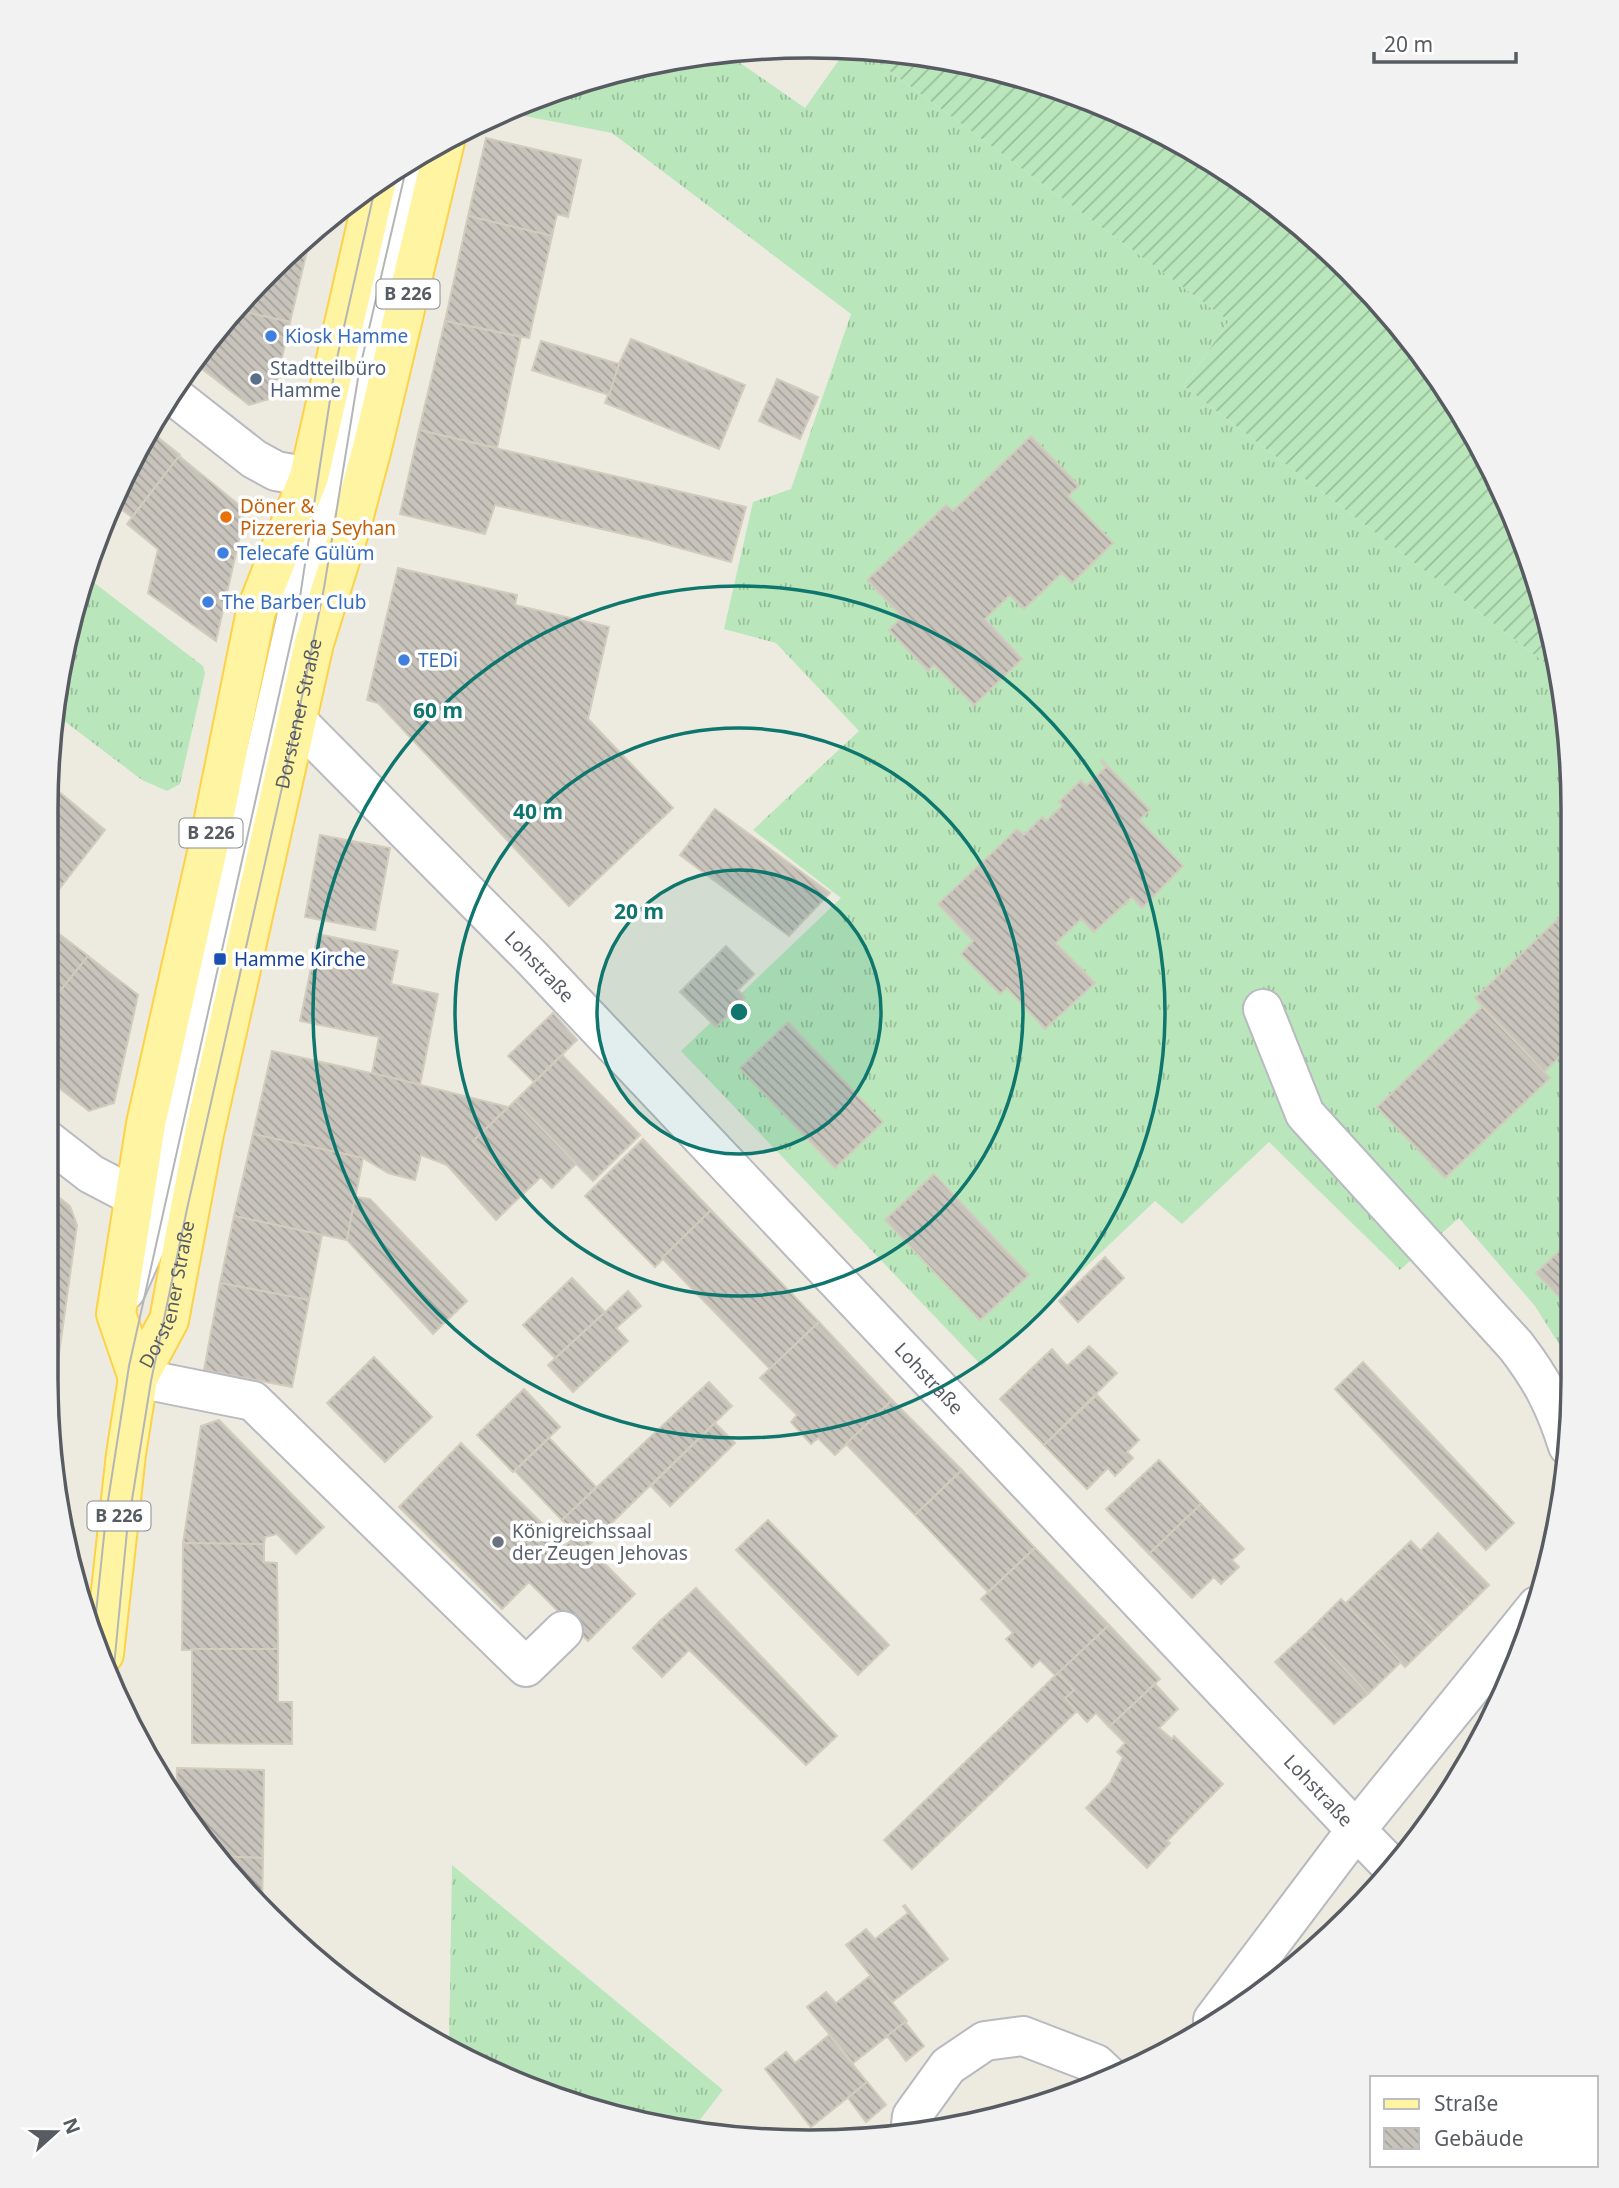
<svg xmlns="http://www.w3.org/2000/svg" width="1619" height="2188" viewBox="0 0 1619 2188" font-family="'Noto Sans',sans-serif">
	<defs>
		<pattern id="grass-tufts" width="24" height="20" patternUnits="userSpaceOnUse" patternTransform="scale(1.75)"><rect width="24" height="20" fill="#b9e7bb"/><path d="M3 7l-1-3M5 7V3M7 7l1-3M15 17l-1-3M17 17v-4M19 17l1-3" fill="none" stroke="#99be9b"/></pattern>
		<pattern id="garden-furrows" width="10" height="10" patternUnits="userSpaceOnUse" patternTransform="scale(1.75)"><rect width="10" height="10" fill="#b9e7bb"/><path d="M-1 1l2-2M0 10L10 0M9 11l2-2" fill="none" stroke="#99be9b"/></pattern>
		<pattern id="building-back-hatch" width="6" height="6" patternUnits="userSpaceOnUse" patternTransform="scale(1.75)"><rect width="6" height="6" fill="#c8c4bc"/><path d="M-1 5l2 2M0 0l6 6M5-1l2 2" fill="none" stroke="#a5a29c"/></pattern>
	</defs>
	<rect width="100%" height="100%" fill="#edebdf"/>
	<!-- grass -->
	<g fill="url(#grass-tufts)">
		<path d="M846,50H861L1229,321L1184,386L1557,672L1567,709L1571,1363L1535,1306L1459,1218L1400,1270L1269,1142L1182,1224L1155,1201L982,1366L681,1051L841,898L753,830L859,731L776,643L724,629L753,502L791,489L851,314L612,133L504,112L612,71L726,53L805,108Z"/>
		<path d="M84,575L203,666L205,673L180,784L167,791L142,780L55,714L71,612Z"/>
		<path d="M452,1865L723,2090L692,2130L660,2128L471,2064L449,2049Z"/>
	</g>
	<!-- garden -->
	<path fill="url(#garden-furrows)" d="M861,50L910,52L1055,86L1192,148L1314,235L1416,345L1515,517L1557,672L1184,386L1229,321Z"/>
	<!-- building -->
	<g fill="url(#building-back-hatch)" stroke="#d2ccbd" stroke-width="2">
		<path d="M486,138L581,160L568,217L557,214L552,236L468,216Z"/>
		<path d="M468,216L552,236L529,338L445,321Z"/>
		<path d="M298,244L308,247L290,322L236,310L269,270Z"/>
		<path d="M236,310L290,322L273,398L249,405L193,362Z"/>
		<path d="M445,321L521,337L497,448L419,430Z"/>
		<path d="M631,339L745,385L719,449L605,403L619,364Z"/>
		<path d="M541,341L619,364L609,395L532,370Z"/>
		<path d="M777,379L818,397L800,439L759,421Z"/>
		<path d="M419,430L746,507L731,562L650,540L495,505L485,534L400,514Z"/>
		<path d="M150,431L180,455L132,517L122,510L114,519L106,513Z"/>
		<path d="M1031,436L1079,486L1068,496L1113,543L1072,583L1062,573L1024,609L1010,595L985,619L1022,659L973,706L972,703L934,665L928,671L889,630L902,617L867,580L946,505L953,511Z"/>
		<path d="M179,456L238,504L244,518L216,641L148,593L158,549L127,524Z"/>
		<path d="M95,542L105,550L89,570L86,569Z"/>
		<path d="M398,568L517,595L515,605L609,627L588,719L673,808L569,906L378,703L367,700Z"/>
		<path d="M1102,760L1150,810L1139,820L1183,866L1142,908L1132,897L1094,932L1081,919L1056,943L1095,983L1045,1029L1007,988L1000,994L961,954L973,941L938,904L1017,829L1024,835L1042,817L1046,821L1063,805L1059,802L1081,780L1086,786L1106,767L1101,762Z"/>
		<path d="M47,787L56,794L58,791L105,830L50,901L47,898Z"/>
		<path d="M715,809L830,893L789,936L680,855Z"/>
		<path d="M320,835L390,848L375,930L305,917Z"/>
		<path d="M1560,917L1568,925L1569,1048L1544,1072L1475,998Z"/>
		<path d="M54,930L88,956L60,991L47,987V940Z"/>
		<path d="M318,934L398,951L391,984L438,994L420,1085L372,1073L379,1037L300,1021Z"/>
		<path d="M726,946L754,974L738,990L745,998L716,1027L680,992Z"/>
		<path d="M88,956L138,995L114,1103L89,1111L46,1078V1002L49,999L47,987L60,991Z"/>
		<path d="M1482,1007L1550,1078L1445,1178L1377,1107Z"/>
		<path d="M553,1013L577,1040L534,1082L508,1056Z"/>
		<path d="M788,1022L883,1122L835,1168L740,1068Z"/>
		<path d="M272,1051L393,1078L508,1107L473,1141L523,1194L496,1220L447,1165L421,1155L415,1180L388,1173L363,1158L253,1134Z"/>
		<path d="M562,1055L640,1135L593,1181L515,1101Z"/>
		<path d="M515,1101L576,1164L552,1188L541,1177L523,1194L473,1141Z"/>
		<path d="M253,1134L363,1158L347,1240L234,1216Z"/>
		<path d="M643,1139L711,1210L655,1267L585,1196Z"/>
		<path d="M934,1174L1029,1275L980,1320L885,1220Z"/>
		<path d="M46,1187L70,1206L77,1225L59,1354L46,1344Z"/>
		<path d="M355,1197L370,1199L467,1301L433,1334L347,1240Z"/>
		<path d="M711,1210L819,1322L770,1369L662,1258Z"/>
		<path d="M234,1216L322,1235L309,1300L220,1283Z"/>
		<path d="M1571,1240V1309L1536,1273Z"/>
		<path d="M1105,1257L1124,1278L1078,1322L1059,1301Z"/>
		<path d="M572,1278L605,1312L555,1358L523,1325Z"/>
		<path d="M220,1283L309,1300L292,1387L204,1370Z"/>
		<path d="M628,1291L641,1306L616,1328L628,1341L573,1392L548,1365Z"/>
		<path d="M819,1322L892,1400L835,1455L818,1438L811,1444L791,1422L797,1415L760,1378Z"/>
		<path d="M46,1344L59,1354L50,1416L46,1378Z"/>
		<path d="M1089,1346L1117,1373L1044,1445L1000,1399L1052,1349L1067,1366Z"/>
		<path d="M374,1357L432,1417L385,1462L327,1403Z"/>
		<path d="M1363,1362L1514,1523L1486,1550L1335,1389Z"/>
		<path d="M709,1382L732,1406L588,1546L562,1520Z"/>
		<path d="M524,1389L560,1427L513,1472L477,1435Z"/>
		<path d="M1097,1395L1139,1440L1127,1452L1133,1458L1115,1476L1108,1468L1087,1489L1044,1445Z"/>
		<path d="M892,1400L962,1470L915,1515L846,1444Z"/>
		<path d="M219,1420L324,1527L296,1554L277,1534L265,1537L264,1544L183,1543L201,1426Z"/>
		<path d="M715,1423L735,1443L670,1506L651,1486Z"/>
		<path d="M549,1438L596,1487L562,1520L515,1471Z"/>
		<path d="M461,1443L565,1546L576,1535L635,1594L588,1641L529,1582L502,1609L399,1507Z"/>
		<path d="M1159,1460L1201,1504L1149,1554L1106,1509Z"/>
		<path d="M962,1470L1035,1548L988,1592L915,1515Z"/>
		<path d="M1201,1504L1244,1549L1232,1560L1239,1567L1221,1584L1214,1577L1192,1598L1149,1554Z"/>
		<path d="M768,1520L889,1645L858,1675L736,1550Z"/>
		<path d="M1438,1533L1489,1585L1470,1604L1420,1551Z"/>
		<path d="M1411,1541L1470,1604L1438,1635L1377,1573Z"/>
		<path d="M183,1543L264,1544V1562L277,1563L278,1649L182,1650Z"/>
		<path d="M1035,1548L1109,1625L1056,1676L1040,1660L1032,1667L1006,1639L1013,1633L981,1599Z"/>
		<path d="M1377,1573L1438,1635L1405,1667L1345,1604Z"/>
		<path d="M696,1588L837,1736L806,1765L660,1621Z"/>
		<path d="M1341,1599L1401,1662L1368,1694L1309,1631Z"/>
		<path d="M660,1621L689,1650L662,1677L633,1648Z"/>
		<path d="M1109,1625L1160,1679L1109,1727L1096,1713L1087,1722L1065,1698L1074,1690L1058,1673Z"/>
		<path d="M1309,1631L1368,1694L1334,1724L1275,1662Z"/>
		<path d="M192,1649H278V1702H292V1744L192,1743Z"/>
		<path d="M1058,1673L1074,1690L1065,1698L1077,1711L912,1869L884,1840Z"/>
		<path d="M1155,1684L1178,1709L1159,1728L1172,1739L1174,1736L1223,1784L1167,1841L1170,1843L1147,1868L1086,1808L1110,1783L1123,1757L1117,1752L1125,1743L1109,1727Z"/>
		<path d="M177,1768L264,1770L263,1858L215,1856L204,1844L176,1803Z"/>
		<path d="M215,1856L263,1858L262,1906Z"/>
		<path d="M905,1905L948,1959L892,2002L846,1945L866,1929L875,1939L908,1913L903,1906Z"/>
		<path d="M870,1976L907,2021L853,2063L807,2007L826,1992L836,2003Z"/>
		<path d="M905,2022L924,2046L906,2061L887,2036Z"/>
		<path d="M829,2035L867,2082L811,2127L765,2069L786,2052L795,2063Z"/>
		<path d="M867,2082L886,2105L866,2122L848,2098Z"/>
	</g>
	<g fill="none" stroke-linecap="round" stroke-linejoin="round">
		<!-- minor casing -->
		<g stroke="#b8bac0" stroke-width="42">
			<g id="minor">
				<path d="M330,551L359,372L407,165"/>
				<path id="s1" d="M297,721L532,958L1356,1830L1537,1606"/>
				<path d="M1263,1009L1305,1114L1516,1346C1542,1380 1555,1405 1568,1446"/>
				<path d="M46,1139L91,1174L133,1196"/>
				<path d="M126,1290L164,1203L298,610L310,540L309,477L276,471L254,459L170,393"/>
				<path d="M138,1378L253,1401L526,1667L563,1631"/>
				<path d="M1213,2020L1356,1830L1394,1869"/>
				<path d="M910,2133L912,2116L948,2066L985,2041L1023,2036L1096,2064L1112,2079"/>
			</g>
		</g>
		<!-- major casing -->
		<g stroke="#fcd249" stroke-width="42">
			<g id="major">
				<path d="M138,1378L116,1314L146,1124L208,848L256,611L309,477L376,184"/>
				<path id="s2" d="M104,1654L126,1454L138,1378L169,1320L204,1134L314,643L353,519L372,448L445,141"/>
			</g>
		</g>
		<!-- minor -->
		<use href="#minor" stroke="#fff" stroke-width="38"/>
		<!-- major -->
		<use href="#major" stroke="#fff4a2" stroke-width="38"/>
		<!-- tram -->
		<g stroke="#b4b5b5" stroke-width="2">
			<path d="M94,1632L107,1507L129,1366L298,610L335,367L376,184"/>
			<path d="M113,1677L127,1531L151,1381L187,1209L297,721L324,588L359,372L407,165"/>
		</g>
	</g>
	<!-- distance rings -->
	<circle cx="739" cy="1012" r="142" fill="#0f766e" fill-opacity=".12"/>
	<g fill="none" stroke="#0f766e" stroke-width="3.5">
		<circle cx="739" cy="1012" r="142"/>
		<circle cx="739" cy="1012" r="284"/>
		<circle cx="739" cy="1012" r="426"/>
	</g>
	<!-- markers -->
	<g fill="#3f7fe0" stroke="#fff" stroke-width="2.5">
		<circle cx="271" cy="336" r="7"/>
		<circle cx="223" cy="553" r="7"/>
		<circle cx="208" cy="602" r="7"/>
		<circle cx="404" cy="660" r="7"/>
	</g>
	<circle fill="#5c6f8a" stroke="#fff" stroke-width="2.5" cx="256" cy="379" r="7"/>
	<circle fill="#e8710a" stroke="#fff" stroke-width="2.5" cx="226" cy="517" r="7"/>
	<rect fill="#1a4fb4" stroke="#fff" stroke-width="2.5" x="213" y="952" width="14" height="14" rx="3.5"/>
	<circle fill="#6b7280" stroke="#fff" stroke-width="2.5" cx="498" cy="1542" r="7"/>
	<g text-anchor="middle" stroke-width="7" stroke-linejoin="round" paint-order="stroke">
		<!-- shield labels -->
		<g fill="#fff" stroke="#8a8d91" stroke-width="2">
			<rect x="376.5" y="279.5" width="63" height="29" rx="5"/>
			<rect x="179.5" y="818.5" width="63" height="29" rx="5"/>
			<rect x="87.5" y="1501.5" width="63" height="29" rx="5"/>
		</g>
		<g font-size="18" font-weight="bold" fill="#585c62">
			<text x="408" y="300">B 226</text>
			<text x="211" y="839">B 226</text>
			<text x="119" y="1522">B 226</text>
		</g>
		<!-- shop labels -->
		<g font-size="19" fill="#366cbe" stroke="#fff" text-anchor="start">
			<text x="285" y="343">Kiosk Hamme</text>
			<text x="237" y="560">Telecafe Gülüm</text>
			<text x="222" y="609">The Barber Club</text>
			<text x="418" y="667">TEDi</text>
		</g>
		<!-- service labels -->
		<g font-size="19" fill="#4e5e75" stroke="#fff" text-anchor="start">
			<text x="270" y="375">Stadtteilbüro<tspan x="270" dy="22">Hamme</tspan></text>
		</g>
		<!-- food labels -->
		<g font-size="19" fill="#c56008" stroke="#fff" text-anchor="start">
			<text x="240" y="513">Döner &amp;<tspan x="240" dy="22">Pizzereria Seyhan</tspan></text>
		</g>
		<!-- street labels -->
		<g font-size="19" fill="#585c62" stroke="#fff">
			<text dy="7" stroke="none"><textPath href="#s2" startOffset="964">Dorstener Straße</textPath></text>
			<text dy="7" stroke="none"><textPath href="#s1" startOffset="345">Lohstraße</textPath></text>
			<text dy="7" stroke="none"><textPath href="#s2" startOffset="368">Dorstener Straße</textPath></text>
			<text dy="7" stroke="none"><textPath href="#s1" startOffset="912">Lohstraße</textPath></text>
			<text dy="7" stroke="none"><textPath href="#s1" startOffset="1479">Lohstraße</textPath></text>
		</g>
		<!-- transit labels -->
		<g font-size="19" fill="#164399" stroke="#fff" text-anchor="start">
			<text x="234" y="966">Hamme Kirche</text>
		</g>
		<!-- worship labels -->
		<g font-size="19" fill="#5b616d" stroke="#fff" text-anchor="start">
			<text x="512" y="1538">Königreichssaal<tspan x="512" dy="22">der Zeugen Jehovas</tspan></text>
		</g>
	</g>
	<!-- crop -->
	<path d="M0 0H1619V2188H0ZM809 58H810A751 751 0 0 1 1561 809V1379A751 751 0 0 1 810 2130H809A751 751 0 0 1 58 1379V809A751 751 0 0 1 809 58Z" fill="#f2f2f2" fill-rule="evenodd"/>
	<path fill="none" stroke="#585c62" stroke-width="3.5" d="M809 58H810A751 751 0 0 1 1561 809V1379A751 751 0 0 1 810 2130H809A751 751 0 0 1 58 1379V809A751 751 0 0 1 809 58Z"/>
	<circle cx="739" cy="1012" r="10" fill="#0f766e" stroke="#fff" stroke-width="3.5"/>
	<g font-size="21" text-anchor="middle" font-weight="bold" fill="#0f766e" stroke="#fff" stroke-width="7" stroke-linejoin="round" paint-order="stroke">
		<text x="438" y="718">60 m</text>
		<text x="538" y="819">40 m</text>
		<text x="639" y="919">20 m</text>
	</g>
	<!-- legend -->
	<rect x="1370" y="2076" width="228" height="91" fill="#ffffff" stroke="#bcbec0" stroke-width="2"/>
	<rect x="1384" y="2099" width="35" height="10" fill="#fff4a2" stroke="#bcbec0" stroke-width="2"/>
	<text x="1434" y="2111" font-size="21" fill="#585c62">Straße</text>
	<rect x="1384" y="2128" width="35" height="21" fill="url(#building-back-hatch)" stroke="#bcbec0" stroke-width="2"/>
	<text x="1434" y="2146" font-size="21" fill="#585c62">Gebäude</text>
	<!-- north arrow -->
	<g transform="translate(56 2132) rotate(69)" stroke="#ffffff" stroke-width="5" paint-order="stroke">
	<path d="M0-5L12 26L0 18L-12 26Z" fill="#585c62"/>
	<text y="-10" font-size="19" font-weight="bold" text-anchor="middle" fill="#585c62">N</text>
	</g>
	<!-- scale -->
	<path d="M1374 52v10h142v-10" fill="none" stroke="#585c62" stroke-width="3.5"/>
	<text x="1384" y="52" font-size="21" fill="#585c62" stroke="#ffffff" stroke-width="5" paint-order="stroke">20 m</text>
</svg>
